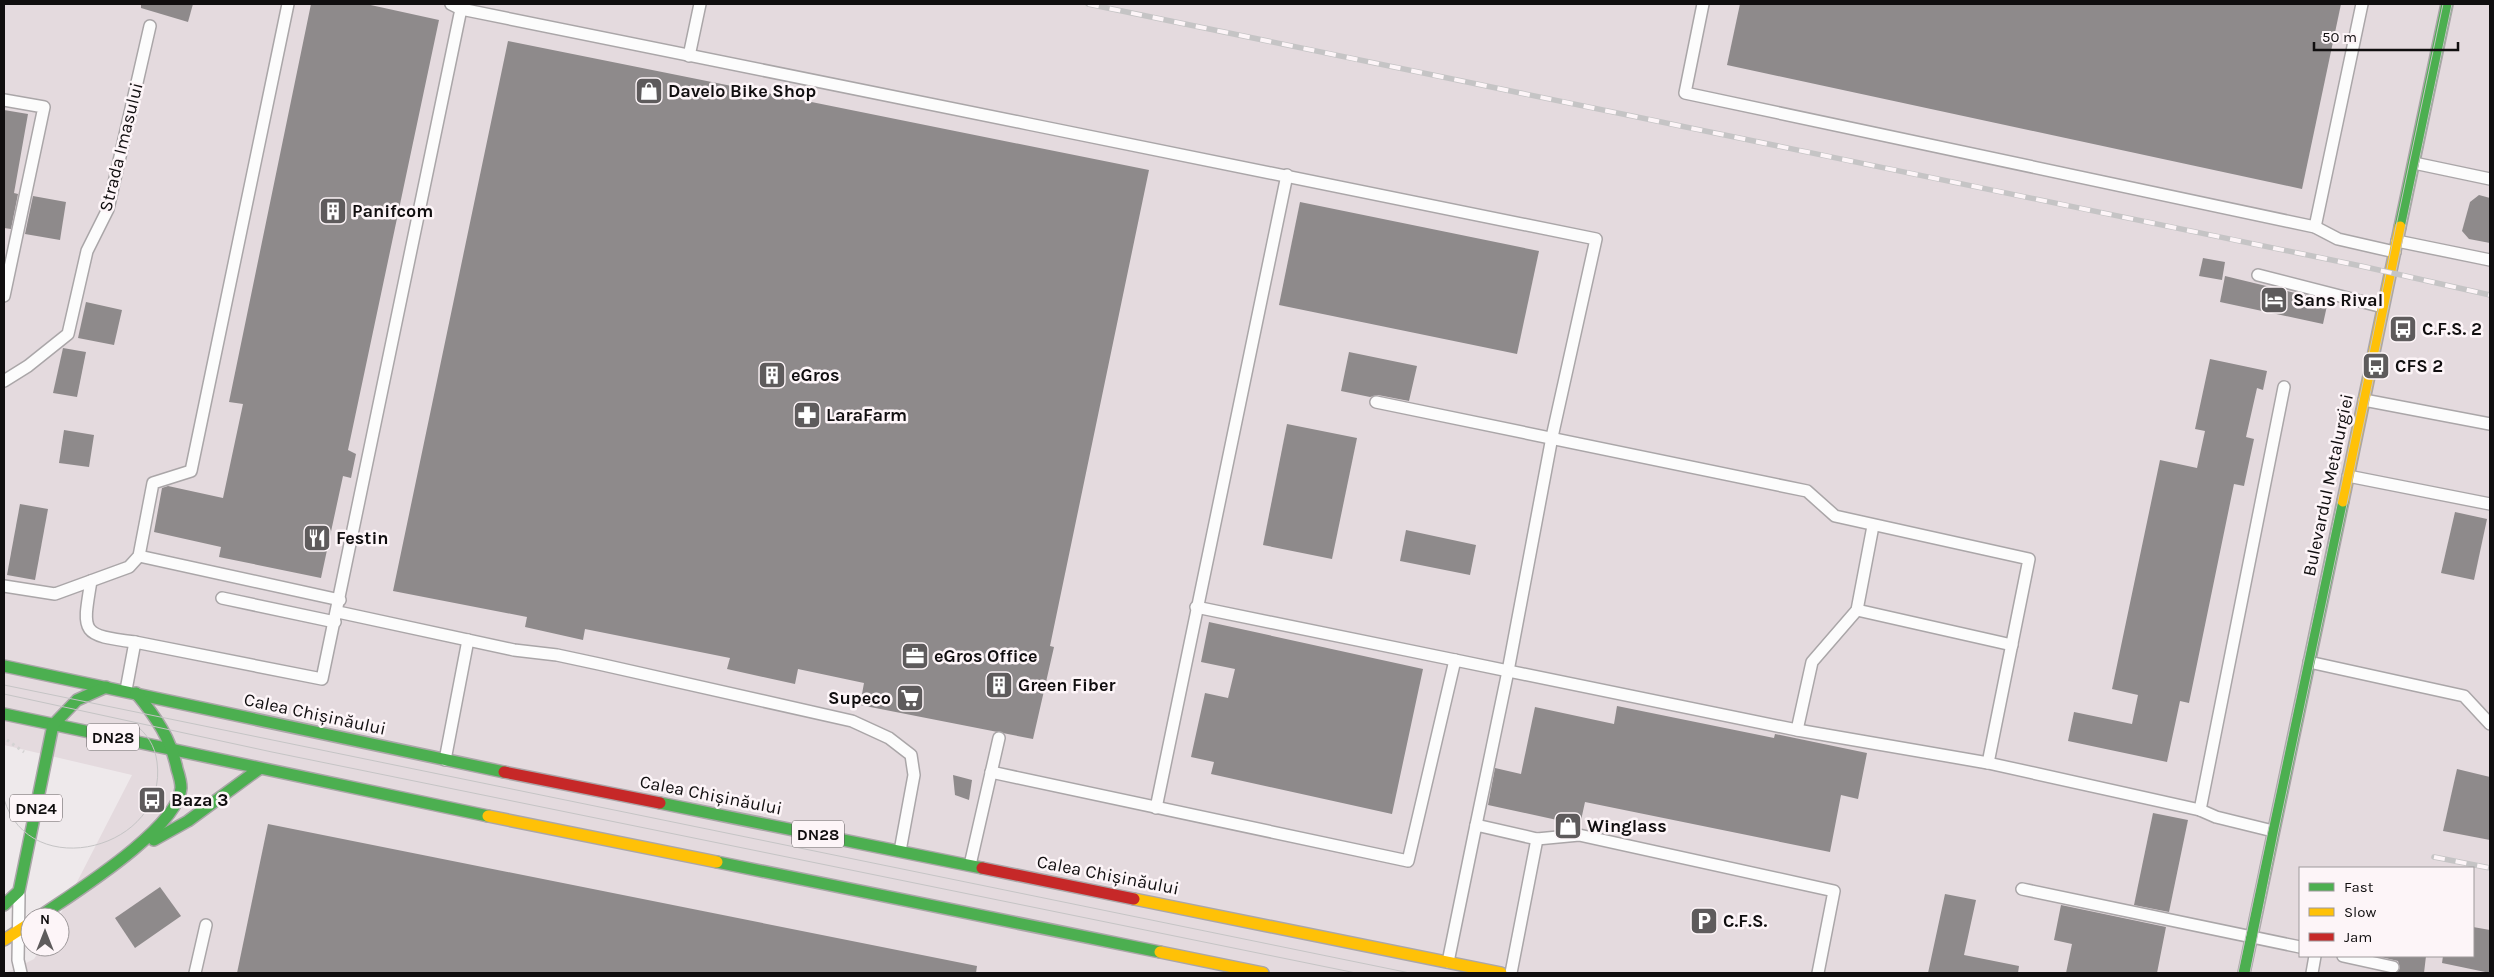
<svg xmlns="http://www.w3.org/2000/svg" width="2494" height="977" viewBox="0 0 2494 977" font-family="Karla,sans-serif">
	<rect width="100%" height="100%" fill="#eee9eb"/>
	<!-- built -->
	<path fill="#e4dade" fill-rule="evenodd" d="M4,4H2490V973H6L34,959L42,947H60L59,917L132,775L4,745ZM2300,868H2473V956H2300Z"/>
	<!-- building -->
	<g fill="#8e8a8b">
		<path d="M141,4H193L188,22L141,8Z"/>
		<path d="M311,4H366L439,20L348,450L356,454L351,478L343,476L321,578L219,557L221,547L154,532L162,488L168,486L223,498L243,404L229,402Z"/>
		<path d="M1740,4H2341L2302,189L1727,65Z"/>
		<path d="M508,41L1149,170L1050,646L1054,647L1033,739L860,705L864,683L798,669L795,684L727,669L730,658L585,629L583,640L525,627L527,617L393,591Z"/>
		<path d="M4,110L28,114L14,193L18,194L11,229L4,228Z"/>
		<path d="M2479,195L2490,198V243L2469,239L2462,231L2470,202Z"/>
		<path d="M33,196L66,202L60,240L25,234Z"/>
		<path d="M1300,202L1539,251L1517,354L1279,305Z"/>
		<path d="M2203,258L2225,262L2222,280L2199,276Z"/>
		<path d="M2225,276L2328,301L2323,324L2220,302Z"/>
		<path d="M86,302L122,310L114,345L78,338Z"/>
		<path d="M63,348L86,352L77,397L53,393Z"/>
		<path d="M1349,352L1417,366L1409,401L1378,395L1370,397L1341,391Z"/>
		<path d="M2210,359L2267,371L2263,390L2257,388L2246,437L2254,439L2244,486L2234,484L2189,703L2180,701L2167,762L2068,741L2074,712L2132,724L2138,695L2112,689L2160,460L2197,468L2205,431L2195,429Z"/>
		<path d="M1287,424L1357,438L1332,559L1263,545Z"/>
		<path d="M64,430L94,435L89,467L59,463Z"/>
		<path d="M20,504L48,509L35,580L7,575Z"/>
		<path d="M2455,512L2487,519L2474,580L2441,573Z"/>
		<path d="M1406,530L1476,545L1470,575L1400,561Z"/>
		<path d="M1209,622L1423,669L1392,814L1211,774L1214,762L1191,757L1205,693L1228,698L1235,669L1201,662Z"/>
		<path d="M1617,706L1774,738L1775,734L1867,753L1858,799L1841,795L1830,852L1585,802L1580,825L1488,805L1495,768L1521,774L1535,707L1614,724Z"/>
		<path d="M2457,769L2490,777V840L2443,831Z"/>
		<path d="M953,775L972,780L969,800L955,795Z"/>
		<path d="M2153,813L2188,820L2169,912L2134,905Z"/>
		<path d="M268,824L977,966L976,973H237Z"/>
		<path d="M160,887L181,916L135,948L115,918Z"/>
		<path d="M1945,894L1976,900L1964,955L2019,966L2018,973H1928Z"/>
		<path d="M2061,905L2166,927L2157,973H2066L2072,944L2054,940Z"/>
		<path d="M2473,927L2490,930V973L2442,963L2443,956H2473Z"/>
		<path d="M2377,956H2426L2424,973H2397L2400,968L2398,961Z"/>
	</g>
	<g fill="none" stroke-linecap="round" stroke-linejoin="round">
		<!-- lane casing -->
		<g stroke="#aaa6a8" stroke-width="14">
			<g id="lane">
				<path d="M1703,4L1685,93L2315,227L2338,239L2395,252"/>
				<path d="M461,9C839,88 1218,160 1596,239L1552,437L1508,671L1476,825"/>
				<path d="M689,56L700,4"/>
				<path d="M4,100L44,107L4,296"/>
				<path d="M2414,163L2490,179"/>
				<path d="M2315,227L2362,4"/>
				<path d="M2397,241L2490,260"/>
				<path d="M2258,275L2383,307"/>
				<path d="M4,381L28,366L68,334L87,251L108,209L150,26"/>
				<path d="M2364,400L2490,424"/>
				<path d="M1376,402L1807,491L1835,516L2029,559L1988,763"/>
				<path d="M2348,476L2490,504"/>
				<path d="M139,556L340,600"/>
				<path d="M91,581C82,634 81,635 135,642"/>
				<path d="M4,586L55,594L129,567L139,556L153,483L191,471L288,4"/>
				<path d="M222,598L335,622"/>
				<path d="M1196,607L1455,660"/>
				<path d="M1857,610L2012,645"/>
				<path d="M338,612L514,650L557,655L599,664L852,721L889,738L911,755L914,775L900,851"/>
				<path d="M2309,662L2464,696L2490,724"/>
				<path d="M126,690L135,642L322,679L461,9L451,4"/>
				<path d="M1797,730L1812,662L1857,610L1873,526"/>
				<path d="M445,760L468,640"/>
				<path d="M991,772L1408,861L1455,660L1797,730L1988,763L2200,810L2216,817L2273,831"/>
				<path d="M1156,808L1287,175"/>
				<path d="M2200,810L2284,387"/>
				<path d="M970,865L999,738"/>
				<path d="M2022,889L2300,947"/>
				<path d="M19,895L18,960L21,973"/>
				<path d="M2343,956L2393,967"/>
				<path d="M1448,962L1476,825L1537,839L1579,835L1834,891L1818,973"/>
				<path d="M195,973L206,925"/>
				<path d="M1511,973L1537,839"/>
				<path d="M2312,973L2315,956"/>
			</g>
		</g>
		<!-- fast casing -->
		<g stroke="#aaa6a8" stroke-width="14">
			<g id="fast">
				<path d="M2400,227L2447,4"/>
				<path d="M4,666L504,772"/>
				<path d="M4,714L488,816"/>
				<path d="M660,803L982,868"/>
				<path d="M154,840L188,821L259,769"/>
				<path d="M717,862L1160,952"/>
				<path d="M4,905L19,891L53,725L77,700L106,687"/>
				<path d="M39,917C72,894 178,829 181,788C181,782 179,775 177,769C171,739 156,717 136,693"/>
				<path d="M2244,973L2343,501"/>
			</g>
		</g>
		<!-- slow casing -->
		<g stroke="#aaa6a8" stroke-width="14">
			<g id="slow">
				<path d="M2343,501L2400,227"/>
				<path d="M488,816L717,862"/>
				<path d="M1134,899L1501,973"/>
				<path d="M4,940L30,923"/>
				<path d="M1160,952L1263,973"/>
			</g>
		</g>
		<!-- jam casing -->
		<g stroke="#aaa6a8" stroke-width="14">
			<g id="jam">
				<path d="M504,772L660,803"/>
				<path d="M982,868L1134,899"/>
			</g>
		</g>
		<!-- path -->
		<path stroke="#d4d3d3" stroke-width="3" stroke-dasharray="2.5 4" stroke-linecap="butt" d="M7,740L24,752"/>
		<!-- lane -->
		<use href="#lane" stroke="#fcfcfc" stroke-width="11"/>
		<!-- fast -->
		<use href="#fast" stroke="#4caf50" stroke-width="11"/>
		<!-- slow -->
		<use href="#slow" stroke="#ffc107" stroke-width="11"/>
		<!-- jam -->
		<use href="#jam" stroke="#c62828" stroke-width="11"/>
		<!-- tram -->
		<g stroke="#c5c4c5" stroke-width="1">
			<path d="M4,685L1410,973"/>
			<path d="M4,694L272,752L1356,973"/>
			<path d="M4,799C29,885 169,849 157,762C155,746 147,733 134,724"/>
			<path d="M2238,973L2443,4"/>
			<path d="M2250,973L2278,833L2452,4"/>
		</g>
		<!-- rail casing -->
		<g stroke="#c5c4c5" stroke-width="5.5">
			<g id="rail">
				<path d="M1088,4L2361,266L2490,295"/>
				<path d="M2434,857L2490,868"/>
			</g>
		</g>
		<!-- rail -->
		<use href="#rail" stroke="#fdf5f8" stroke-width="4" stroke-dasharray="11" stroke-linecap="butt"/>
	</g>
	<!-- icons -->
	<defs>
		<g id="shop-square" transform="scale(1.4375)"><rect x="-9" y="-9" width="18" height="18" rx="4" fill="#5e5b5c" stroke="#fdf5f8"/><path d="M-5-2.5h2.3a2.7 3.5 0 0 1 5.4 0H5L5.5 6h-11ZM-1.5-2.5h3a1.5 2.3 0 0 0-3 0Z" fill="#fff"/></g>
		<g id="building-square" transform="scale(1.4375)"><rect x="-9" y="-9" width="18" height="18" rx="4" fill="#5e5b5c" stroke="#fdf5f8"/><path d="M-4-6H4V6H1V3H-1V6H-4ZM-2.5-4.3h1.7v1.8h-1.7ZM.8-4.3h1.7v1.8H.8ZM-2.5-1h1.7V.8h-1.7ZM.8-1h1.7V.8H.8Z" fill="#fff"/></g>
		<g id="hotel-square" transform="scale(1.4375)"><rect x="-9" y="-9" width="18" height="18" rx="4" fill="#5e5b5c" stroke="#fdf5f8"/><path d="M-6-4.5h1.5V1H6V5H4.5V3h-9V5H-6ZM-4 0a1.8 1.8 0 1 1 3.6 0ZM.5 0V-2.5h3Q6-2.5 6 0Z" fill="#fff"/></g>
		<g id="bus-square" transform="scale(1.4375)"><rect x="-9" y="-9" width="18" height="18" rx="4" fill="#5e5b5c" stroke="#fdf5f8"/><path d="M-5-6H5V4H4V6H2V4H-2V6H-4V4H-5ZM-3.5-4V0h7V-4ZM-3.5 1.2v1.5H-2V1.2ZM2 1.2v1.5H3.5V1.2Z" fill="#fff"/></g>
		<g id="pharmacy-square" transform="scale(1.4375)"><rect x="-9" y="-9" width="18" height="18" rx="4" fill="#5e5b5c" stroke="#fdf5f8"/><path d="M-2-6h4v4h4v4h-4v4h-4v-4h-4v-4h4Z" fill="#fff"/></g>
		<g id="restaurant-square" transform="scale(1.4375)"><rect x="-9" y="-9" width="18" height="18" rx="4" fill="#5e5b5c" stroke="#fdf5f8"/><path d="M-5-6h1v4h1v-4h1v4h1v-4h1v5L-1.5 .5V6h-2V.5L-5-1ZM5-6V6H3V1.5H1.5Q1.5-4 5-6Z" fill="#fff"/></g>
		<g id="office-square" transform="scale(1.4375)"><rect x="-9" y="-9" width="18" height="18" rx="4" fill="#5e5b5c" stroke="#fdf5f8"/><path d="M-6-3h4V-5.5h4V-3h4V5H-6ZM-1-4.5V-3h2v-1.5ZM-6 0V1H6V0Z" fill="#fff"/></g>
		<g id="supermarket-square" transform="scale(1.4375)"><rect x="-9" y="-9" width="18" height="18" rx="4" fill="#5e5b5c" stroke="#fdf5f8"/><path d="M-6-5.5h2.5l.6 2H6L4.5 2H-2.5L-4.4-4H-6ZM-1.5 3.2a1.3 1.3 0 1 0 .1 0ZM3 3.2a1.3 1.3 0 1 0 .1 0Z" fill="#fff"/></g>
		<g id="parking-square" transform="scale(1.4375)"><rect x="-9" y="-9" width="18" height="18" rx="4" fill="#5e5b5c" stroke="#fdf5f8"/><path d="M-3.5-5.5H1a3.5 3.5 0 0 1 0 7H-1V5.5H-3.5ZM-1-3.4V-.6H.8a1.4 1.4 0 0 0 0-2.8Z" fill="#fff"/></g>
	</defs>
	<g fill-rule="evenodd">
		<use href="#shop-square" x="649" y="91"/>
		<use href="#building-square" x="333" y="211"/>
		<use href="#hotel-square" x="2274" y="300"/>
		<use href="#bus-square" x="2403" y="329"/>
		<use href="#bus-square" x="2376" y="366"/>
		<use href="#building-square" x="772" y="375"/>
		<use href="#pharmacy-square" x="807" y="415"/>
		<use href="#restaurant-square" x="317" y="538"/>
		<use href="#office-square" x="915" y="656"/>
		<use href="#building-square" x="999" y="685"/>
		<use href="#supermarket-square" x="910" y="698"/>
		<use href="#bus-square" x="152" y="800"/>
		<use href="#shop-square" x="1568" y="826"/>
		<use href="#parking-square" x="1704" y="921"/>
	</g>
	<g text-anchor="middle" stroke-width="5" stroke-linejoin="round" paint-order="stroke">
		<!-- shield labels -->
		<g fill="#fdf5f8" stroke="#575355" stroke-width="1">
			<rect x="87" y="723.5" width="52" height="27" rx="4"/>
			<rect x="10" y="794.5" width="52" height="27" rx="4"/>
			<rect x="792" y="820.5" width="52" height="27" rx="4"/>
		</g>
		<g font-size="16" font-weight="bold" fill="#100e0f">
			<text x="113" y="743">DN28</text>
			<text x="36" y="814">DN24</text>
			<text x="818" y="840">DN28</text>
		</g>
		<!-- poi labels -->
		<g font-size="18" font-weight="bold" fill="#100e0f" stroke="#fdf5f8" text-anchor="start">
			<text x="668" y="97">Davelo Bike Shop</text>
			<text x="352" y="217">Panifcom</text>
			<text x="2293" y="306">Sans Rival</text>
			<text x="2422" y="335">C.F.S. 2</text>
			<text x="2395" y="372">CFS 2</text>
			<text x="791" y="381">eGros</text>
			<text x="826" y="421">LaraFarm</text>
			<text x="336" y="544">Festin</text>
			<text x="934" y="662">eGros Office</text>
			<text x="1018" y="691">Green Fiber</text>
			<text x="891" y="704" text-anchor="end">Supeco</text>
			<text x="171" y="806">Baza 3</text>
			<text x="1587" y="832">Winglass</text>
			<text x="1723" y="927">C.F.S.</text>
		</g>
		<!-- street labels -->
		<g font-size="18" fill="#100e0f" stroke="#fdf5f8">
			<text transform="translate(121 147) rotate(-76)" y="6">Strada Imasului</text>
			<text transform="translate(2328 485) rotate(-78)" y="6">Bulevardul Metalurgiei</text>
			<text transform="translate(315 714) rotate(12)" y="6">Calea Chișinăului</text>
			<text transform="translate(711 795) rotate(11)" y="6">Calea Chișinăului</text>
			<text transform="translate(1108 875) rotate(11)" y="6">Calea Chișinăului</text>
		</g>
	</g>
	<!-- border -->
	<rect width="2494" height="977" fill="none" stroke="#100e0f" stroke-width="10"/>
	<!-- legend -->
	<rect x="2299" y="867" width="175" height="90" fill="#fdf5f8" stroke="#9e999b"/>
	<rect x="2309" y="883" width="25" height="8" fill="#4caf50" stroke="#9e999b"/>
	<text x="2344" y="892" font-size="15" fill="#100e0f">Fast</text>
	<rect x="2309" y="908" width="25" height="8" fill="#ffc107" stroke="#9e999b"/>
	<text x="2344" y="917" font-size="15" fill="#100e0f">Slow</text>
	<rect x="2309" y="933" width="25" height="8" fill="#c62828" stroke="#9e999b"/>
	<text x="2344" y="942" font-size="15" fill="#100e0f">Jam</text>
	<!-- north arrow -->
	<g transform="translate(45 932)"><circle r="24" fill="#fdf5f8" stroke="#9e999b"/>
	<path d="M0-4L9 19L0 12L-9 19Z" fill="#5e5b5c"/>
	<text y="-8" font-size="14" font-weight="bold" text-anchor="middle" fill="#100e0f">N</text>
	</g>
	<!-- scale -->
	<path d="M2314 42v8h144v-8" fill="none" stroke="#100e0f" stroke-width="2.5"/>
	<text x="2322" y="42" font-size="15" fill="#100e0f" stroke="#fdf5f8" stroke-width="4" paint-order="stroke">50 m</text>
</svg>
